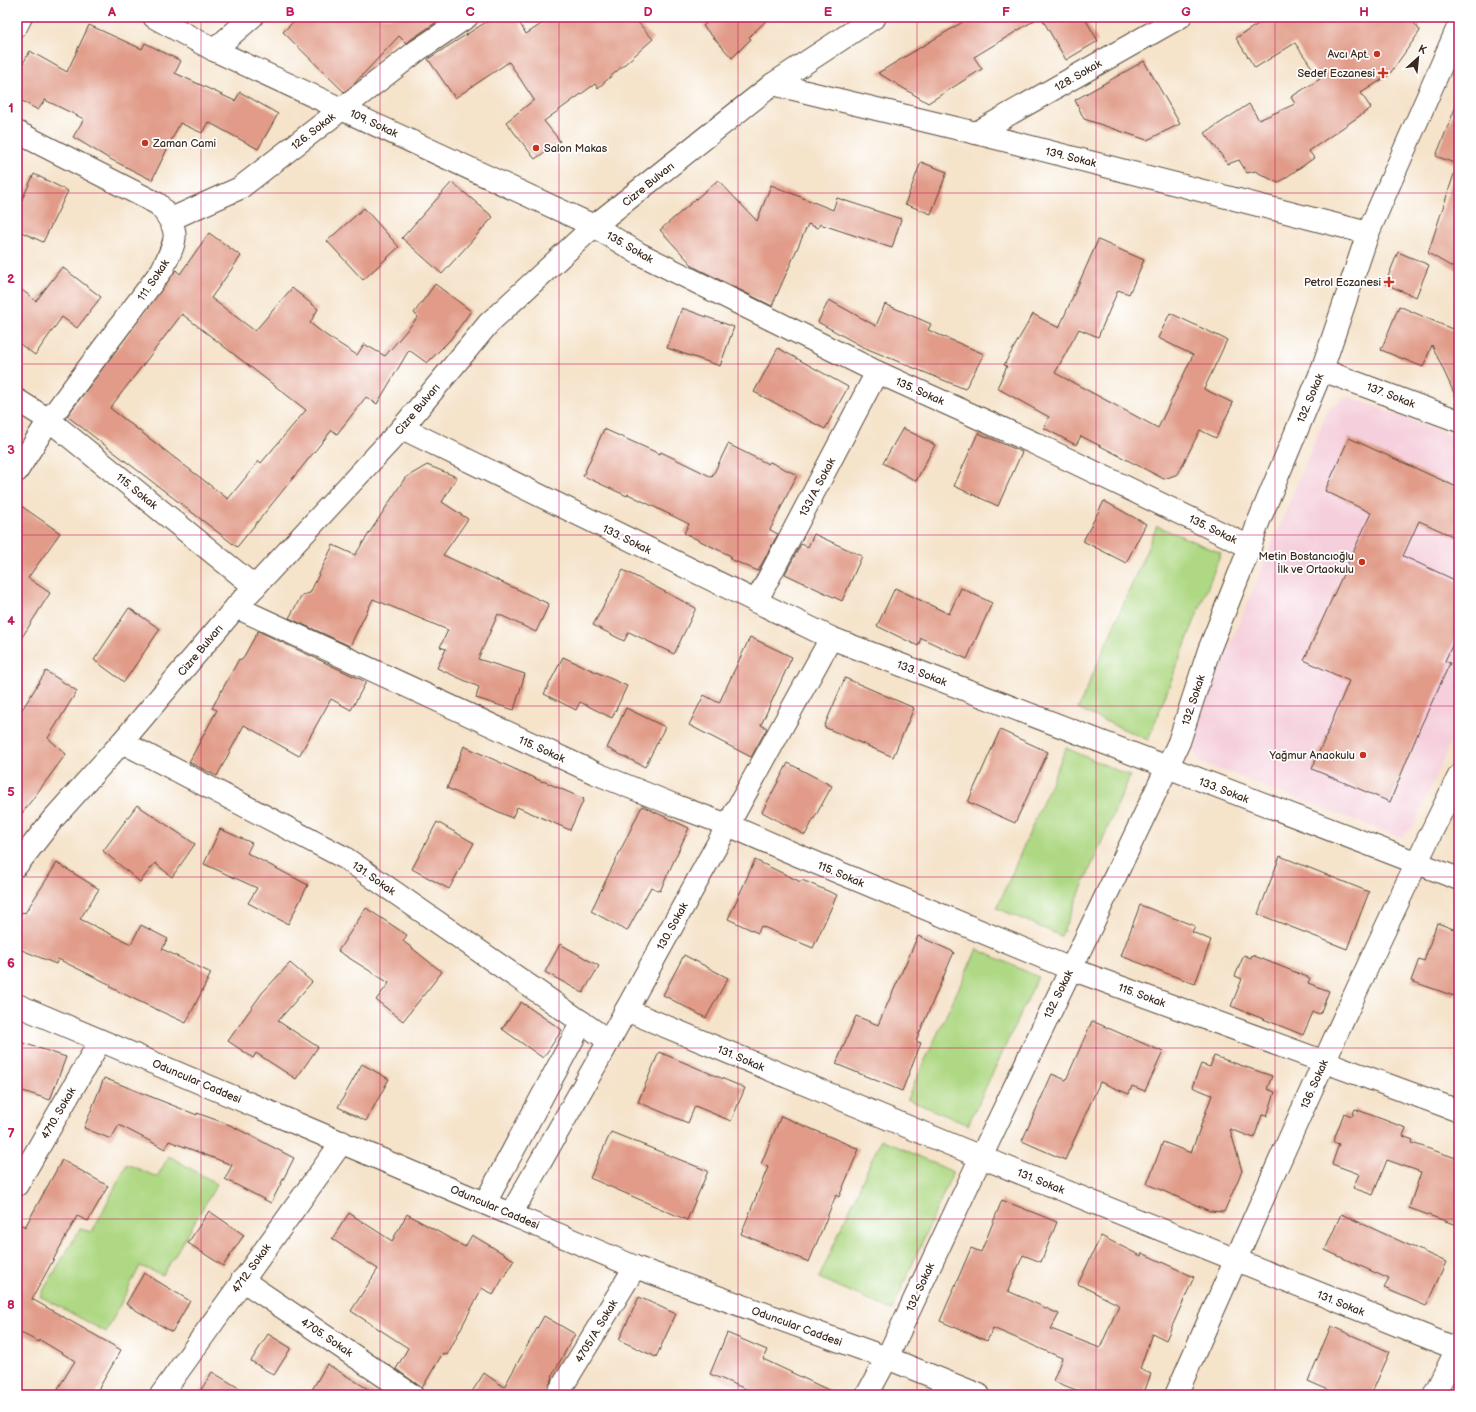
<svg xmlns="http://www.w3.org/2000/svg" width="1476" height="1412" viewBox="0 0 1476 1412" font-family="'Balsamiq Sans',sans-serif">
	<rect width="100%" height="100%" fill="#fff"/>
	<filter id="ink" filterUnits="userSpaceOnUse"><feTurbulence type="fractalNoise" baseFrequency=".025" numOctaves="2"/><feDisplacementMap in="SourceGraphic" scale="8" xChannelSelector="R" yChannelSelector="G"/><feConvolveMatrix kernelMatrix="1 2 1 2 8 2 1 2 1" color-interpolation-filters="sRGB"/></filter>
	<filter id="wash" filterUnits="userSpaceOnUse"><feTurbulence type="fractalNoise" baseFrequency=".012" numOctaves="4" result="noise"/><feDisplacementMap in="SourceGraphic" scale="16" xChannelSelector="R" yChannelSelector="G"/><feGaussianBlur stdDeviation="0.9" result="paint"/><feColorMatrix in="noise" values="0 0 0 0 0 0 0 0 0 0 0 0 0 0 0 0 0 1.4 0 .05"/><feComposite in="paint" operator="in"/></filter>
	<g filter="url(#wash)">
		<rect width="100%" height="100%" fill="#f5e3ca"/>
		<!-- built -->
		<path fill="#f5cfdb" d="M1348,396L1459,438V723L1413,827L1401,838L1200,762L1189,744L1328,409Z"/>
		<!-- green -->
		<g fill="#aed883" stroke="#748150">
			<path d="M1157,526L1221,553L1148,740L1078,709Z"/>
			<path d="M1066,748L1130,776L1061,936L997,908Z"/>
			<path d="M977,949L1038,977L968,1125L907,1099Z"/>
			<path d="M881,1139L953,1172L892,1310L819,1278Z"/>
			<path d="M169,1156L217,1184L163,1275L140,1266L106,1332L40,1296L80,1229L92,1232L127,1164L157,1177Z"/>
		</g>
		<g id="blocks">
			<!-- building -->
			<g fill="#e19b88" fill-rule="evenodd">
				<path d="M298,17H439L441,19L406,43L399,36L353,85L344,92L283,32Z"/>
				<path d="M494,17H516L526,34L552,17H633L653,39L598,88L595,84L544,121L560,141L535,159L506,122L534,100L509,62L455,98L428,59Z"/>
				<path d="M713,17H770L749,37L751,39L732,58L703,26Z"/>
				<path d="M971,17H1040L974,57L982,69L928,103L878,73Z"/>
				<path d="M1041,17H1084L1098,41L1066,60Z"/>
				<path d="M1269,17H1410L1420,31L1389,75L1361,93L1371,108L1309,151L1314,158L1278,183L1255,171L1247,173L1239,160L1228,164L1205,133L1249,104L1259,120L1295,104L1291,97L1320,79L1295,43L1255,68L1236,38Z"/>
				<path d="M89,25L142,49L145,43L181,61L175,73L235,101L240,92L278,114L258,149L208,122L202,133L180,123L152,180L108,158L73,137L84,119L45,100L38,110L17,98V74L30,51L67,72Z"/>
				<path d="M1144,61L1180,124L1147,140L1084,119L1075,100Z"/>
				<path d="M1458,101H1459V165L1436,156Z"/>
				<path d="M921,162L947,172L931,214L905,204Z"/>
				<path d="M1455,171L1459,172V271L1428,253Z"/>
				<path d="M34,174L68,191L43,242L17,230V210Z"/>
				<path d="M718,180L757,221L771,185L833,210L837,198L901,219L892,248L820,224L818,228L808,224L772,306L694,267L660,230Z"/>
				<path d="M452,182L493,217L442,274L402,238Z"/>
				<path d="M364,208L399,247L363,280L327,241Z"/>
				<path d="M209,233L241,256L211,298L255,331L292,288L318,309L310,323L327,336L357,355L364,344L385,356L418,317L414,313L435,284L471,311L450,340L427,363L409,350L377,404L366,397L337,434L332,430L237,547L67,416L176,270L180,274ZM182,314L306,410L261,463L259,461L228,499L110,408Z"/>
				<path d="M1098,240L1144,260L1129,294L1118,290L1098,337L1079,329L1055,373L1158,428L1193,355L1158,338L1170,313L1227,340L1204,389L1233,403L1216,438L1200,430L1178,474L1164,479L1081,436L1076,445L1044,428L1049,417L997,388L1007,366L1004,365L1033,314L1059,328Z"/>
				<path d="M1398,252L1429,265L1416,297L1385,284Z"/>
				<path d="M62,267L101,297L77,328L62,317L35,355L17,342V286L36,301Z"/>
				<path d="M829,300L876,326L885,304L931,324L928,330L984,354L965,389L863,347L818,322Z"/>
				<path d="M1399,306L1459,332V404L1432,345L1423,367L1381,350Z"/>
				<path d="M682,308L734,327L720,366L667,348Z"/>
				<path d="M778,348L848,387L825,429L754,392Z"/>
				<path d="M903,428L935,445L916,481L883,463Z"/>
				<path d="M604,429L660,454L661,452L712,477L728,444L768,464L770,462L797,475L770,530L778,534L758,571L730,559L731,556L684,533L689,524L628,494L627,496L583,476Z"/>
				<path d="M978,433L1022,452L998,506L954,486Z"/>
				<path d="M1349,438L1459,488V539L1419,521L1403,556L1459,582V630L1445,661L1450,663L1420,728L1390,802L1312,769L1349,681L1304,660L1371,513L1325,491Z"/>
				<path d="M427,465L457,477L442,502L468,519L443,555L549,604L536,632L498,614L478,659L525,674L514,710L476,698L479,687L437,668L446,649L440,647L448,630L373,599L350,646L289,618L302,595L310,593L333,545L355,555L405,478Z"/>
				<path d="M1104,501L1146,524L1126,563L1083,541Z"/>
				<path d="M17,503L60,533L28,578L50,593L17,645Z"/>
				<path d="M814,534L862,556L842,601L785,574L801,544L808,547Z"/>
				<path d="M623,570L696,608L674,654L629,632L624,641L593,625Z"/>
				<path d="M895,588L949,614L961,588L992,603L967,659L921,638L918,646L877,626Z"/>
				<path d="M129,608L160,629L124,682L94,660Z"/>
				<path d="M258,631L366,682L351,710L331,699L299,756L244,725L217,776L189,762L217,710L212,708L239,659L242,660Z"/>
				<path d="M750,637L792,657L761,725L767,728L751,757L689,725L704,695L719,703Z"/>
				<path d="M563,657L627,686L612,718L580,702L576,710L544,694Z"/>
				<path d="M46,671L77,691L48,738L66,754L17,820V718Z"/>
				<path d="M845,678L914,708L893,757L824,727Z"/>
				<path d="M626,708L665,727L645,767L607,748Z"/>
				<path d="M1000,730L1048,752L1015,823L968,802Z"/>
				<path d="M464,746L543,782V781L584,799L570,830L517,807L512,818L447,788Z"/>
				<path d="M788,763L832,786L805,835L762,812Z"/>
				<path d="M137,805L195,844L172,877L155,863L140,882L103,851Z"/>
				<path d="M642,806L689,828L660,891L651,887L627,931L591,911Z"/>
				<path d="M437,822L474,843L449,889L412,869Z"/>
				<path d="M220,829L252,843L247,853L308,885L288,924L248,903L257,888L204,864Z"/>
				<path d="M1280,856L1369,892L1347,949L1258,914Z"/>
				<path d="M755,860L801,882L802,880L837,895L813,948L761,926L758,933L728,919Z"/>
				<path d="M57,863L99,889L80,919L131,944L141,925L168,939L162,949L211,973L186,1023L136,1000L110,987L111,985L58,959L56,964L17,948V922L22,912L25,913Z"/>
				<path d="M1140,905L1195,926L1192,932L1211,940L1195,984L1121,956Z"/>
				<path d="M366,908L407,935L403,941L442,972L403,1021L376,1000L389,983L338,951Z"/>
				<path d="M1437,923L1459,931V981L1454,996L1411,981L1419,959L1424,961Z"/>
				<path d="M918,936L954,952L916,1041L921,1043L902,1091L836,1064L856,1016L878,1025Z"/>
				<path d="M560,944L599,966L583,993L545,972Z"/>
				<path d="M684,955L728,978L706,1018L663,995Z"/>
				<path d="M1244,955L1251,958L1252,955L1310,978L1308,983L1329,991L1320,1014L1313,1012L1303,1035L1231,1006L1242,979L1235,976Z"/>
				<path d="M290,963L312,982L278,1021L318,1047L296,1079L256,1053L253,1058L228,1041L262,993Z"/>
				<path d="M521,1002L562,1030L543,1058L502,1029Z"/>
				<path d="M1092,1021L1163,1052L1145,1091L1132,1086L1129,1094L1100,1082L1065,1160L1022,1141L1052,1074L1066,1080Z"/>
				<path d="M17,1041L66,1057L50,1100L17,1089Z"/>
				<path d="M659,1052L745,1088L731,1121L695,1106L688,1123L638,1102Z"/>
				<path d="M1214,1056L1272,1076L1267,1089L1275,1092L1267,1116L1262,1115L1254,1138L1230,1129L1242,1171L1224,1212L1210,1211L1147,1184L1163,1142L1191,1153L1212,1095L1192,1087L1201,1064L1210,1067Z"/>
				<path d="M362,1064L389,1079L366,1121L338,1107Z"/>
				<path d="M104,1078L197,1115V1113L230,1125L294,1158L271,1203L225,1179L232,1165L169,1141L165,1149L119,1125L111,1139L84,1128Z"/>
				<path d="M1355,1109L1406,1128L1403,1136L1413,1140L1412,1143L1459,1159V1226L1409,1208L1421,1172L1387,1160L1373,1195L1353,1188L1359,1174L1332,1164L1339,1144L1333,1142L1344,1113L1352,1116Z"/>
				<path d="M781,1116L859,1149L839,1197L836,1195L809,1262L741,1234L768,1167L761,1164Z"/>
				<path d="M611,1132L708,1171L687,1220L590,1178Z"/>
				<path d="M62,1160L108,1186L88,1221L77,1216L32,1299L121,1350L95,1395H54L75,1361L40,1340L39,1342L17,1331V1222L25,1227Z"/>
				<path d="M1002,1200L1057,1222L1041,1262L1023,1255L1008,1291L1059,1314L1051,1329L1100,1348L1119,1305L1078,1284L1101,1236L1141,1256L1142,1253L1194,1277L1166,1340L1152,1333L1140,1369L1151,1374L1143,1395H1089L1053,1381L1062,1358L993,1328L987,1341L940,1321L971,1248L981,1252Z"/>
				<path d="M209,1211L244,1235L223,1266L188,1243Z"/>
				<path d="M349,1213L392,1241L407,1214L465,1247L472,1235L514,1260L493,1295L482,1288L447,1355L443,1353L422,1388L396,1369L408,1348L351,1311L378,1269L332,1239Z"/>
				<path d="M1341,1214L1446,1262L1426,1306L1384,1288L1389,1279L1325,1250Z"/>
				<path d="M144,1273L190,1301L172,1332L126,1304Z"/>
				<path d="M639,1297L676,1314L656,1357L619,1340Z"/>
				<path d="M544,1316L575,1334L552,1376L553,1377L545,1395H470L484,1373L504,1387Z"/>
				<path d="M1331,1326L1390,1352L1371,1395H1340L1308,1381Z"/>
				<path d="M727,1333L767,1350L763,1359L839,1395H760L710,1374Z"/>
				<path d="M268,1334L291,1348L274,1375L251,1361Z"/>
				<path d="M327,1364L378,1395H309Z"/>
				<path d="M212,1372L251,1395H198Z"/>
			</g>
		</g>
	</g>
	<g filter="url(#ink)">
		<use href="#blocks" fill-opacity="0" stroke="#574638" stroke-width="1"/>
		<g fill="none" stroke-linecap="round" stroke-linejoin="round">
			<!-- minor casing -->
			<g stroke="#574638" stroke-width="24">
				<g id="minor">
					<path d="M154,17L214,50L594,226L638,253L877,372L1034,443L1250,547"/>
					<path d="M17,25L21,17"/>
					<path d="M214,50L252,17"/>
					<path d="M773,84L976,133L1368,233"/>
					<path d="M17,132L158,204C182,232 177,239 162,270L49,420L17,471"/>
					<path d="M976,133L1180,17"/>
					<path d="M171,219L240,188L418,50L467,17"/>
					<path d="M1322,370L1459,421"/>
					<path d="M17,400L49,420L255,587"/>
					<path d="M402,428L831,638L1459,879"/>
					<path d="M756,602L877,372"/>
					<path d="M236,607L595,773L679,807L728,825L797,855L1071,969L1459,1111"/>
					<path d="M122,742L345,858L609,1041"/>
					<path d="M17,1005L635,1267L887,1358L979,1395"/>
					<path d="M626,1010L981,1157L1457,1349"/>
					<path d="M17,1185L100,1041"/>
					<path d="M485,1203L582,1022"/>
					<path d="M511,1214L609,1041L831,638"/>
					<path d="M242,1280L412,1395"/>
					<path d="M161,1395L342,1142"/>
					<path d="M557,1395L635,1267"/>
					<path d="M867,1395L887,1358L981,1157L1167,768L1179,742L1209,650L1250,547L1258,523L1322,370L1368,233L1459,25"/>
					<path d="M1176,1395C1268,1187 1358,979 1459,776"/>
					<path d="M1434,1395L1459,1345"/>
				</g>
			</g>
			<!-- major casing -->
			<g stroke="#574638" stroke-width="24">
				<path id="major" d="M17,865L53,819L122,742L236,607L402,428L489,323L594,226L773,84L875,17"/>
			</g>
			<!-- minor -->
			<use href="#minor" stroke="#fff" stroke-width="22"/>
			<!-- major -->
			<use href="#major" stroke="#fff" stroke-width="22"/>
		</g>
	</g>
	<!-- grid -->
	<path fill="none" stroke="#c2185b" stroke-width="1" stroke-opacity="0.55" d="M201,17V1395M380,17V1395M559,17V1395M738,17V1395M917,17V1395M1096,17V1395M1275,17V1395M17,193H1459M17,364H1459M17,535H1459M17,706H1459M17,877H1459M17,1048H1459M17,1219H1459"/>
	<!-- markers -->
	<g fill="#c8321e" stroke="#fff" stroke-width="1.5">
		<circle cx="1377" cy="54" r="4"/>
		<path d="M1381 67h4v4h4v4h-4v4h-4v-4h-4v-4h4z"/>
		<circle cx="145" cy="143" r="4"/>
		<circle cx="536" cy="148" r="4"/>
		<path d="M1387 276h4v4h4v4h-4v4h-4v-4h-4v-4h4z"/>
		<circle cx="1362" cy="562" r="4"/>
		<circle cx="1363" cy="755" r="4"/>
	</g>
	<g text-anchor="middle" stroke-width="3.5" stroke-linejoin="round" paint-order="stroke">
		<!-- poi labels -->
		<g font-size="11" fill="#3b2a1e" stroke="#fff" text-anchor="end">
			<text x="1369" y="58">Avcı Apt.</text>
			<text x="1375" y="77">Sedef Eczanesi</text>
			<text x="153" y="147" text-anchor="start">Zaman Cami</text>
			<text x="544" y="152" text-anchor="start">Salon Makas</text>
			<text x="1381" y="286">Petrol Eczanesi</text>
			<text x="1354" y="560">Metin Bostancıoğlu<tspan x="1354" dy="13">İlk ve Ortaokulu</tspan></text>
			<text x="1355" y="759">Yağmur Anaokulu</text>
		</g>
		<!-- street labels -->
		<g font-size="11" fill="#3b2a1e" stroke="#fff">
			<text transform="translate(1078 75) rotate(-30)" y="4">128. Sokak</text>
			<text transform="translate(374 123) rotate(25)" y="4">109. Sokak</text>
			<text transform="translate(313 131) rotate(-38)" y="4">126. Sokak</text>
			<text transform="translate(1071 157) rotate(14)" y="4">139. Sokak</text>
			<text transform="translate(648 184) rotate(-39)" y="4">Cizre Bulvarı</text>
			<text transform="translate(630 247) rotate(30)" y="4">135. Sokak</text>
			<text transform="translate(153 280) rotate(-56)" y="4">111. Sokak</text>
			<text transform="translate(920 391) rotate(24)" y="4">135. Sokak</text>
			<text transform="translate(1391 395) rotate(21)" y="4">137. Sokak</text>
			<text transform="translate(1310 398) rotate(-67)" y="4">132. Sokak</text>
			<text transform="translate(417 409) rotate(-50)" y="4">Cizre Bulvarı</text>
			<text transform="translate(817 487) rotate(-62)" y="4">133/A. Sokak</text>
			<text transform="translate(137 491) rotate(39)" y="4">115. Sokak</text>
			<text transform="translate(1213 529) rotate(26)" y="4">135. Sokak</text>
			<text transform="translate(627 539) rotate(26)" y="4">133. Sokak</text>
			<text transform="translate(200 650) rotate(-50)" y="4">Cizre Bulvarı</text>
			<text transform="translate(922 673) rotate(21)" y="4">133. Sokak</text>
			<text transform="translate(1193 700) rotate(-72)" y="4">132. Sokak</text>
			<text transform="translate(542 749) rotate(24)" y="4">115. Sokak</text>
			<text transform="translate(1224 790) rotate(21)" y="4">133. Sokak</text>
			<text transform="translate(841 874) rotate(23)" y="4">115. Sokak</text>
			<text transform="translate(374 878) rotate(35)" y="4">131. Sokak</text>
			<text transform="translate(672 926) rotate(-61)" y="4">130. Sokak</text>
			<text transform="translate(1058 994) rotate(-64)" y="4">132. Sokak</text>
			<text transform="translate(1142 995) rotate(20)" y="4">115. Sokak</text>
			<text transform="translate(741 1058) rotate(23)" y="4">131. Sokak</text>
			<text transform="translate(197 1081) rotate(23)" y="4">Oduncular Caddesi</text>
			<text transform="translate(1314 1084) rotate(-66)" y="4">136. Sokak</text>
			<text transform="translate(58 1113) rotate(-60)" y="4">4710. Sokak</text>
			<text transform="translate(1041 1181) rotate(22)" y="4">131. Sokak</text>
			<text transform="translate(495 1207) rotate(23)" y="4">Oduncular Caddesi</text>
			<text transform="translate(251 1268) rotate(-54)" y="4">4712. Sokak</text>
			<text transform="translate(920 1287) rotate(-65)" y="4">132. Sokak</text>
			<text transform="translate(1341 1303) rotate(22)" y="4">131. Sokak</text>
			<text transform="translate(797 1326) rotate(20)" y="4">Oduncular Caddesi</text>
			<text transform="translate(596 1331) rotate(-59)" y="4">4705/A. Sokak</text>
			<text transform="translate(327 1337) rotate(34)" y="4">4705. Sokak</text>
		</g>
	</g>
	<!-- margin -->
	<rect width="1476" height="1412" fill="none" stroke="#fff" stroke-width="44"/>
	<!-- north arrow -->
	<g transform="translate(1418 58) rotate(27)" stroke="#ffffff" stroke-width="3" paint-order="stroke">
	<path d="M0-3L7 15L0 10L-7 15Z" fill="#3b2a1e"/>
	<text y="-6" font-size="11" font-weight="bold" text-anchor="middle" fill="#3b2a1e">K</text>
	</g>
	<rect x="22" y="22" width="1432" height="1368" fill="none" stroke="#c2185b" stroke-width="1.5"/>
	<g font-size="13" text-anchor="middle" font-weight="bold" fill="#c2185b">
		<text x="112" y="16">A</text>
		<text x="290" y="16">B</text>
		<text x="470" y="16">C</text>
		<text x="648" y="16">D</text>
		<text x="828" y="16">E</text>
		<text x="1006" y="16">F</text>
		<text x="1186" y="16">G</text>
		<text x="1364" y="16">H</text>
		<text x="11" y="112">1</text>
		<text x="11" y="283">2</text>
		<text x="11" y="454">3</text>
		<text x="11" y="625">4</text>
		<text x="11" y="796">5</text>
		<text x="11" y="967">6</text>
		<text x="11" y="1138">7</text>
		<text x="11" y="1309">8</text>
	</g>
</svg>
